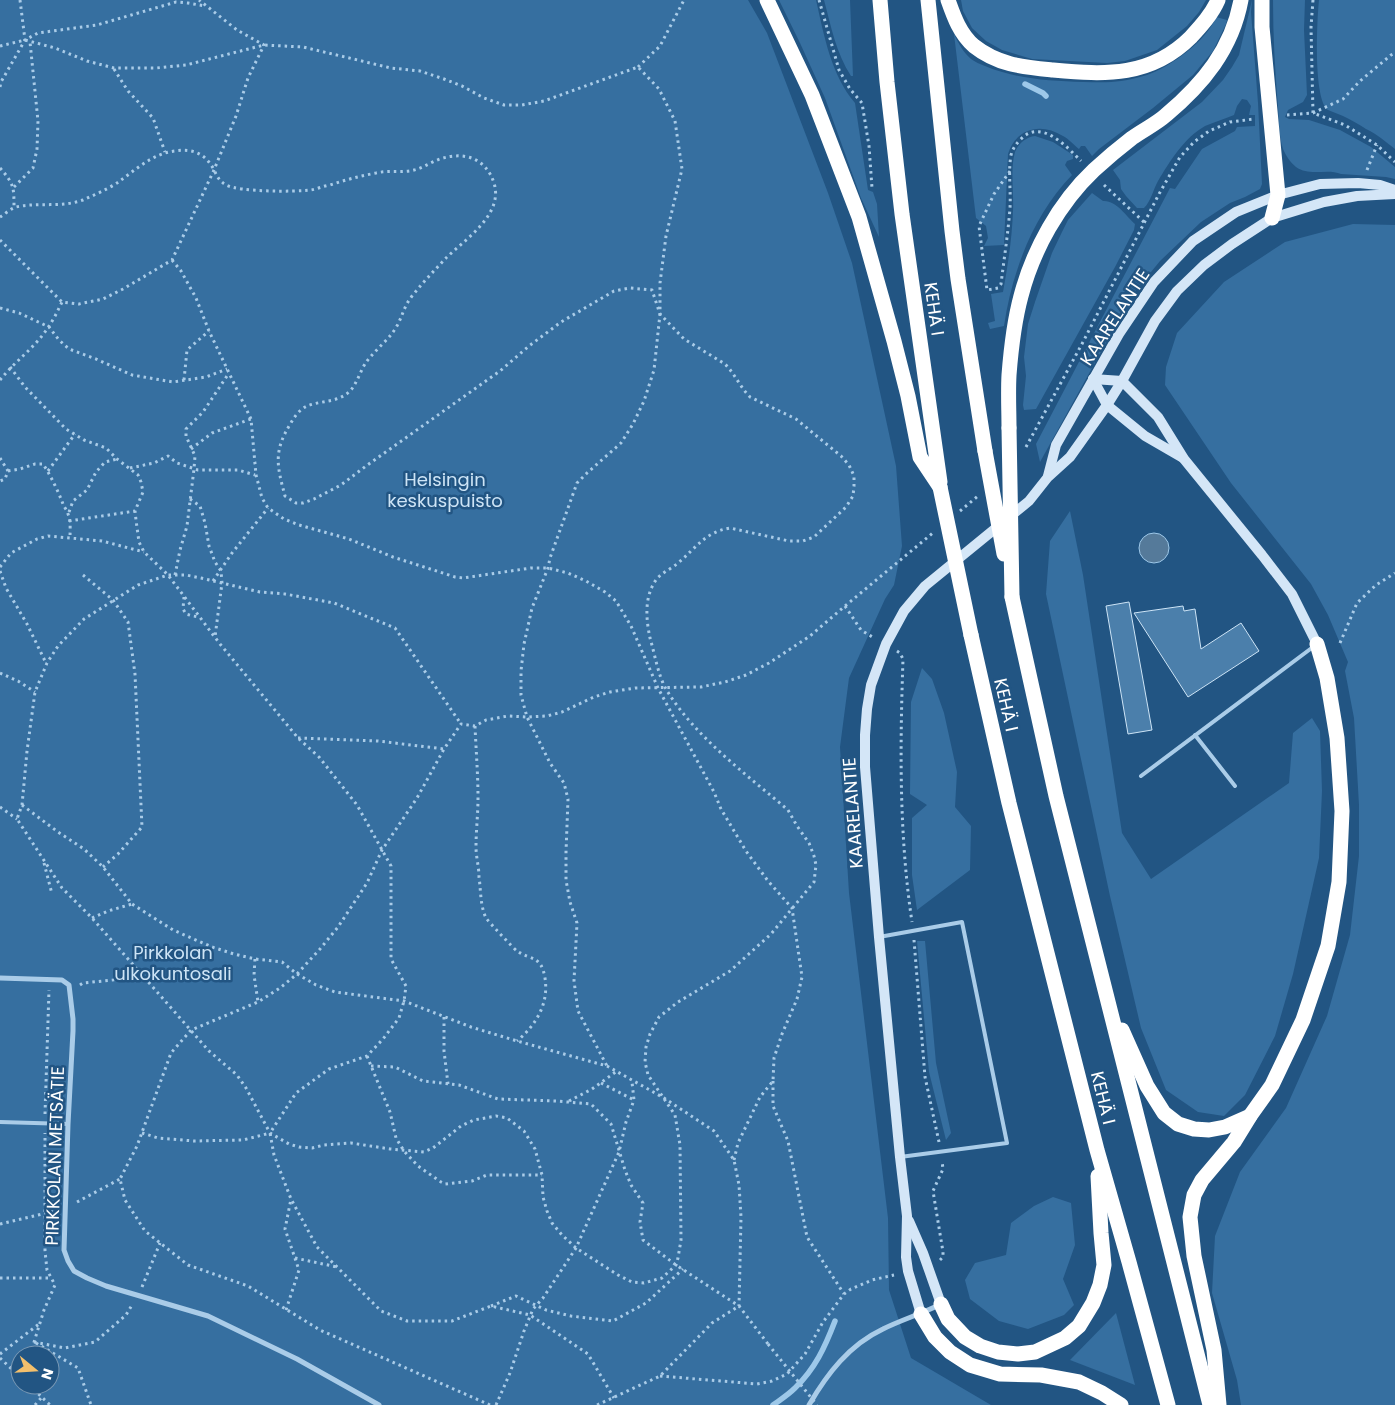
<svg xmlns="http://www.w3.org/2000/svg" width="1395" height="1405" viewBox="0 0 1395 1405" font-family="Poppins,sans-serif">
	<rect width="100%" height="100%" fill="#225583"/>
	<!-- green -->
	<g fill="#366fa0" fill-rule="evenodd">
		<path d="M0,0H748L767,33L828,193L852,263L896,466L902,546L894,585L885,599L849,678L840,747L849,893L888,1218L889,1290L911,1358L991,1405H0ZM20,1355H50V1385H20Z"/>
		<path d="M779,0H816C824,35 831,75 855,103L868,190L873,192L877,204L879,237L861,198L825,98L800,43Z"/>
		<path d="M824,0H850L853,76H851C836,53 831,26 824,0Z"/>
		<path d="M961,0H1206L1199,12L1187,26L1157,50L1125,61L1107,63L1032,59L1002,50L986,41L972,28L963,11Z"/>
		<path d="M1252,0L1251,12L1258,103L1262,184L1260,189L1245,197L1230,203L1201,222L1160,261L1133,294L1040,462L1036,444L1170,188L1175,189L1202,149L1235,131L1237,127L1255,126V115H1249L1251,106L1247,100L1242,99L1237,106L1234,115C1225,119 1214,122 1205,126C1184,138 1170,161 1158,181C1153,190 1151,201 1144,208H1137L1126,196L1121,189L1120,180L1113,170L1202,102L1223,80L1232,67L1239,55Z"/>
		<path d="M1273,0H1305L1304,30L1307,95L1303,102L1288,110L1285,117L1289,119L1309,120L1340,130L1371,147L1395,167V179L1386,177L1341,174C1327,168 1310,177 1296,167C1291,163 1286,156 1283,149C1279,136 1279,121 1278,107C1275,71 1273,36 1273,0Z"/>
		<path d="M1319,0H1395V149C1386,142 1377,134 1366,129C1359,124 1351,120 1343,116C1338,114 1333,112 1328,110C1313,99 1317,19 1319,0Z"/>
		<path d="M1216,17L1227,20L1226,24L1213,51L1193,75L1153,108L1099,149L1092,156L1085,146H1081L1079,149C1074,145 1069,139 1063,136C1041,122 1016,128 1008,154L1004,245L984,246L988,238L986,226L976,218L954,34C959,44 963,52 971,59C975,62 980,64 985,66C1016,79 1049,81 1083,82C1095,82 1108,83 1121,81C1129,80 1139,77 1147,75C1170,67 1207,41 1216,17Z"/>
		<path d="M1035,136L1053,142L1073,155V159L1067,161L1065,165L1072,175C1033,215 1012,272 1004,326L990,329L988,323L995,321L991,294L1003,292C1008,265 1012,238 1013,211C1014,193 1010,169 1015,152C1018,144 1026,137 1035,136Z"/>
		<path d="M1092,193L1103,201C1116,200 1126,216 1135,224L1134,230L1115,267L1036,409L1024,410L1023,405L1026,376L1024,357L1028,324L1035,302L1052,253L1062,232L1068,220Z"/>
		<path d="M1353,224L1395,225V1405H1241L1237,1380L1212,1293L1215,1236L1240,1172L1286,1108L1327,1016L1350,935L1359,856V805L1354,718L1345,671L1348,662L1328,615L1311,584L1231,483L1165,385L1166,367L1177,333L1224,282L1285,242Z"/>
		<path d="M1070,511L1083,575L1122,833L1151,879L1289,783L1293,733L1312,718L1320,731L1322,791L1319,858L1293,974L1275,1036L1245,1095L1224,1116L1198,1112L1166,1090L1141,1028L1110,896L1046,594L1050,541Z"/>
		<path d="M922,668L932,679L944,713L957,772L955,807L971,826L970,870L917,910L912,875V818L927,805L910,794L911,702Z"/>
		<path d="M917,941H925L936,1063L951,1133L946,1140L929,1072Z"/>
		<path d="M1053,1197L1071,1203L1075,1245L1063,1279L1074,1305L1064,1315L1028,1329L999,1321L970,1299L965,1280L975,1263L1006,1255L1011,1223L1034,1206Z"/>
		<path d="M1116,1313L1135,1385L1070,1360Z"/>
	</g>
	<!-- water -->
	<circle fill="#557a9a" stroke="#9dc8e9" cx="1154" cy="548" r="15"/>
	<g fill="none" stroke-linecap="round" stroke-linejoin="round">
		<!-- stream -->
		<g stroke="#9dc8e9" stroke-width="5.5">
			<path d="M1025,84L1043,93L1046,96"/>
			<path d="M773,1405C780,1400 788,1395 795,1388C815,1369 825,1347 835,1321"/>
		</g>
	</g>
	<!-- building -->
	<g fill="#4b7fab" stroke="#cde4f6">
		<path d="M1129,602L1152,730L1128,734L1106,606Z"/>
		<path d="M1183,606L1184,611L1195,609L1201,649L1241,623L1259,651L1188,697L1134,613Z"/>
	</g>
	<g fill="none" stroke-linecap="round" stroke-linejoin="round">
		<!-- path -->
		<g stroke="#aacce8" stroke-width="3" stroke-dasharray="2.5 4" stroke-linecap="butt">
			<path d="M20,0L25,40"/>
			<path d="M819,0L839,70L850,89L862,103L869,146L872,188"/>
			<path d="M1313,0L1311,27L1313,113L1345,125L1377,145L1395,162"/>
			<path d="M0,46L25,40L55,48L87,61L114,68H156L186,65L264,45L303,47L391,68L420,71L444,79L462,86L484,98L504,105H522L544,101L638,67L659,89L675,121L682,169L666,236L660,283V314L654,370L644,401L633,424L621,443L587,473L577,483L550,558L548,568L532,608L524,644L521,671V695L527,717L550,763L564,783L568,799L566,852V880L570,902L577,923L574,981L578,1011L607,1066"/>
			<path d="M638,67L660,46L684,0"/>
			<path d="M114,69L128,91L153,118L165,152"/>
			<path d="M0,87L1,82L25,40L38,33L97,25L176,2L188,3L205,6"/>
			<path d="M1287,115L1313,113L1343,99L1360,81L1391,55L1395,53"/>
			<path d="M0,168C14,184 14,187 14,208"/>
			<path d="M1367,170L1377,145"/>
			<path d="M1010,171L994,194L979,226L987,290L998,288L1001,284C1004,259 1008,234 1010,208C1011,191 1008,172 1011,155C1013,148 1016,144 1021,139C1041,118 1067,147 1081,161"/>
			<path d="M1104,185L1145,223"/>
			<path d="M14,187L33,168L37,149L38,121L30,42"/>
			<path d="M0,217C5,214 10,209 16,207C38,202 61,208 83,200C94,195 106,190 117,183C134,171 153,153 175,151C193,148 206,154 214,170C217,176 219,181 226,185C239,192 295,192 311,190C317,189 323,186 330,185C345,180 360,176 376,173C389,170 402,173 414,170C423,168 431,162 440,159C464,151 486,158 494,183C504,215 464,240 445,259C434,271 423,282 413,295C405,304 403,314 398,324C391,338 377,348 367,361C361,369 358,381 351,390C339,403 322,400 307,406C300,409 294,417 291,423C273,451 277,466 285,496L296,503H303L314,499L341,485L366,466L500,371L529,346L561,322L614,291L630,288L652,290L660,314L684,339L725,364C735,374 740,387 750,397L796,419L841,456L849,465L854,476V486L853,496L846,507L814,537L803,541H789L730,528C705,532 696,548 678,563C671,569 661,573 656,580C644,597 646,619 650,638C655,655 658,675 666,689C694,736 747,775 788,810L797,826L809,843L814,856L816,865L814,882L771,934L730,971L678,1002L659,1017L650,1034L646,1047L645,1062L648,1075L675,1115L680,1145L681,1240L678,1258L676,1265L662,1278L644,1283L632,1282L618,1275L576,1248L562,1235L552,1223L547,1211L543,1197L542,1175L535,1149L524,1131L507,1118L496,1116L474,1120L461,1126L433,1148L424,1152L390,1149L351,1143L324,1145L312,1148L299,1147L289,1144L270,1133L246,1088L237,1075L209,1051L92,918L62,888L17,819L22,805L27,751L35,692L47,663L58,646L84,619L138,585L168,575H186L201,578L260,592L285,594L334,603L395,628L461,724"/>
			<path d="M0,240L62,302L79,304L103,299L123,289L172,260L214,170L236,116L248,78L264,45L237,30L199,0"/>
			<path d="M172,260L181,271L196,298L209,331L251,419L256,475L262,498L268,508L284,519L299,525L349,539L393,557L455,577L463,578L531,568H548L568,573L586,581L605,592L616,601L631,626L658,688L714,792L721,809L746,851L768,881L792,908L802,977L797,999L782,1034L774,1058L773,1081L760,1097L738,1143L734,1160"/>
			<path d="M0,308L19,313L49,327L59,340L69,349L96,359L132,375L173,382L206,377L227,369"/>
			<path d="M10,367L25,387L66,429L84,440L106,448L117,459L138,475L141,482L143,492L135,511L136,520L139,542L144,552L168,575L220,644L298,738L319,757L357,805L391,866V959L406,986L404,1001L399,1018L383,1039L367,1056L329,1069L296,1093L270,1133L274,1155L291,1199L317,1247L381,1311L407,1321H452L491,1306L530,1315L588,1354L614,1398"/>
			<path d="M0,380C15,361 36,347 49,326C54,319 58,310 62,302"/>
			<path d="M184,380L187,350L209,331"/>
			<path d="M1026,447L1083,342L1159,194L1180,157L1194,142L1209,131L1230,122L1254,119"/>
			<path d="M191,449L212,433L251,419"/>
			<path d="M0,458L8,471L5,479L0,481"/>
			<path d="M130,468L154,463L168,456L177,463L198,470H238L255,475"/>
			<path d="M8,471L20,469L35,464H43C51,476 58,491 63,504C64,507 67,510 68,514C71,521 70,531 70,538"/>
			<path d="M48,471L75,434"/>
			<path d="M190,499L200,506L205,523L209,546L215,562L221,571L222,583L215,637"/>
			<path d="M960,511L978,496"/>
			<path d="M69,512L73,501L87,490L96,472L105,462L117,459"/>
			<path d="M69,521L135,511"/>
			<path d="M0,567L11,553L37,539L48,536L102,541L144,552"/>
			<path d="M0,571L6,588L27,624L46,663"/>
			<path d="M83,575L113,600L128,622L135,674L142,827L118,854L103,867"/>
			<path d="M175,575L180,550L187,526L194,469L195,456L186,436V429L203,412L229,373"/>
			<path d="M213,581L232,553L268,508"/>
			<path d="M184,597L183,609L186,614L193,616L199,617"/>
			<path d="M845,606L861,630L874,638"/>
			<path d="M1340,643L1357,603L1376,585L1395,573"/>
			<path d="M897,651L900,653L903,659C900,747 899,835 912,922"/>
			<path d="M0,673L18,681L35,692"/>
			<path d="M475,726C476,750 478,774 478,798C478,814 476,831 476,847C476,857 479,867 479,877C481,891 480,905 486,918C487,920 514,949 517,951C532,961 541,955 545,978C549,1004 536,1025 517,1041"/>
			<path d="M298,738L378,741L444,749"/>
			<path d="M22,805L58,832L84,849L103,867L132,904L173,930L212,947L234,954L255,959L282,962L297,974L316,985L335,992L404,1001L471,1027L517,1041L607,1066L664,1098L714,1131L734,1160L739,1185L741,1217L739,1306"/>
			<path d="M0,807L17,819"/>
			<path d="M44,863L52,894"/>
			<path d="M92,918L108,911L132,904"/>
			<path d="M914,940L925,1077L939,1142"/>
			<path d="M255,959L254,975L258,1002"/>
			<path d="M80,985L83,983L143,977"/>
			<path d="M444,1017V1051L448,1084"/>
			<path d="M367,1056L390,1112L396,1138L404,1151L418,1166L441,1182L445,1184L472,1181L487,1175H542"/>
			<path d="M371,1066L395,1067L423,1081L459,1085L498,1099L556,1101L591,1104L611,1124L625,1170L631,1185L643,1203L640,1222L643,1240L676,1265L739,1306L768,1344"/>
			<path d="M773,1081V1106L788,1141L807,1237L844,1294"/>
			<path d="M601,1083L634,1100"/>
			<path d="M569,1101L592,1089L617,1071"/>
			<path d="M45,1114L49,990"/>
			<path d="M142,1133L158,1138L194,1141L243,1140L270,1133"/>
			<path d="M77,1202L120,1179"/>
			<path d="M0,1224L55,1211"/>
			<path d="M295,1258L337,1267"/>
			<path d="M940,1260L943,1257V1252L933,1191L943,1169L942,1161"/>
			<path d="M0,1278H51"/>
			<path d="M142,1287L160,1243"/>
			<path d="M491,1306L516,1296L546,1310L571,1316L613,1321L646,1303L683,1269"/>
			<path d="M286,1310L299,1270L285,1229L291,1199"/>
			<path d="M34,1342L65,1348L95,1342L126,1315L132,1305"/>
			<path d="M36,1343L78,1368L91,1405"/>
			<path d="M0,1354L39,1324"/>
			<path d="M30,1355L44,1310L55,1285L47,1270L45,1251V1133"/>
			<path d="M0,1358L20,1377"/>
			<path d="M660,1376L757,1384L772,1381L787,1374L805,1354L823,1322L844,1294L851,1289L872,1280L894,1275"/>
			<path d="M29,1385L50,1405"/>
			<path d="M35,1405L42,1397"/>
			<path d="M490,1405L320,1330L248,1286L188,1265L145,1231L125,1200L120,1179L137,1146L171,1053L191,1030L258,1002L280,988L297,974L320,949L338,927L367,883L382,850L417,798L444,749L461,724L475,726L486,720L508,716L527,717L547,716L562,712L594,697L610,692L635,688L701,687L725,682L746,675L769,663L810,636L845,606L934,532"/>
			<path d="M496,1405L510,1373L524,1331L533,1309L543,1298L576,1248L619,1152L626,1122L634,1100L632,1082"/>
			<path d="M597,1405L660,1376L712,1323L739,1306"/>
		</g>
		<!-- lane -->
		<g stroke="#aacce8" stroke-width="4">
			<path d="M1195,735L1235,786"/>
			<path d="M1141,776L1313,647"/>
			<path d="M879,937L962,922L1007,1143L900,1157"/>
			<path d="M0,1122L68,1124"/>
		</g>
		<!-- street -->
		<g stroke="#aacce8" stroke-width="5">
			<path d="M0,978L62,980L69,985L73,1019V1031L68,1124L64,1250L68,1261L74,1271L87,1278L106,1286L208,1316L297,1359L379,1405"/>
			<path d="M809,1405C827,1374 849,1345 883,1329C901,1320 921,1314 939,1305"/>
		</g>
		<!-- secondary -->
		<g stroke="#d4e6f7" stroke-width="10">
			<path d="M1093,379L1122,381L1158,417L1184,459L1262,555L1292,594L1317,644"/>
			<path d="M1093,379L1107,405L1145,436L1183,458"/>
			<path d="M1048,476L1056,445L1119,334L1154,282L1193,241L1236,212L1278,195L1320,184L1358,183L1380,185L1395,190"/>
			<path d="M909,1221L923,1253L941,1304"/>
			<path d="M921,1314L908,1271L906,1257L907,1216L900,1157L879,937L865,767V735L867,709L871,685L886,644L904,611L925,586L1029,501L1048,477L1070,457L1107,405L1122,381L1155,321L1177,291L1204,265L1232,244L1272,218L1324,202L1357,196L1395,194"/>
		</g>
		<!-- highway -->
		<g stroke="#fff" stroke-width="15">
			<path d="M767,0L812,95L859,217L894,341L908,396L920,457L940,487"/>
			<path d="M880,0L887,82L902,214L940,482"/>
			<path d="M928,0L952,231L958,279L985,451"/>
			<path d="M948,0C954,17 960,34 974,46C998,65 1023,67 1053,70C1106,75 1151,77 1191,37C1201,26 1212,14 1218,0"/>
			<path d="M1262,0V27L1278,195L1272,218"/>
			<path d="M1009,428C1009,411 1008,393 1009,375C1011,349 1014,322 1021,296C1033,250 1059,203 1094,170C1106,159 1119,148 1132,138C1143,130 1156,124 1166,115C1203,84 1232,49 1241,0"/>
			<path d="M1012,597L1056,796L1210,1405"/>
			<path d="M971,635L1009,803L1097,1150L1129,1262L1168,1405"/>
			<path d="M1122,1030L1147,1086L1164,1113L1178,1124L1194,1129L1209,1130L1225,1127L1250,1116"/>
			<path d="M941,1304L948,1319L965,1337L980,1346L998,1352L1018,1354L1035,1352L1065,1338L1079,1326L1093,1303L1100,1285L1104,1265L1101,1233L1098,1176"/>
			<path d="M921,1314L935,1337L950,1352L970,1365L1000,1374L1041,1375L1079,1382L1102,1393L1121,1405"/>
			<path d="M1219,1405L1214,1350L1194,1256L1190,1217L1194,1195L1202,1180L1234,1142L1250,1116L1272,1085L1303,1020L1328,946L1339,882L1342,811L1337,738L1327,678L1317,644"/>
		</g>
		<!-- path-bridge -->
		<path stroke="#aacce8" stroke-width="3" stroke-dasharray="2.5 4" stroke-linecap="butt" d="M768,1344L817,1405"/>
		<!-- highway-bridge -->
		<g stroke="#fff" stroke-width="15">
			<path d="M1009,428L1012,597"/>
			<path d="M985,451L1004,554"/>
			<path d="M940,487L971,635"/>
		</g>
	</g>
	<g text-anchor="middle" stroke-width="5" stroke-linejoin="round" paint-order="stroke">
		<!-- street labels -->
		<g font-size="18" fill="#fff" stroke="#225583">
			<text transform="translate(934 309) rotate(82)" y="6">KEHÄ I</text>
			<text transform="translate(1115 317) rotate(-57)" y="6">KAARELANTIE</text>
			<text transform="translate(1006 705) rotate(77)" y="6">KEHÄ I</text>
			<text transform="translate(853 813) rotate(-94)" y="6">KAARELANTIE</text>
			<text transform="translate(1103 1098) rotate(76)" y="6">KEHÄ I</text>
			<text transform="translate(55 1156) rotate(-88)" y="6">PIRKKOLAN METSÄTIE</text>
		</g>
		<!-- park labels -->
		<g font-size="18" fill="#cde4f6" stroke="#225583">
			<text x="445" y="486">Helsingin<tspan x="445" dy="21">keskuspuisto</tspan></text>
			<text x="173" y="959">Pirkkolan<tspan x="173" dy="21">ulkokuntosali</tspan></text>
		</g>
	</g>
	<!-- north arrow -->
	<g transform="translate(35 1370) rotate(108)"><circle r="24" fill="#225583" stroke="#7a99b5"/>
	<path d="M0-4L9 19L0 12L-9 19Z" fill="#f4c06c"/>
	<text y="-8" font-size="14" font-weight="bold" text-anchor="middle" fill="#ffffff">N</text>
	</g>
</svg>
